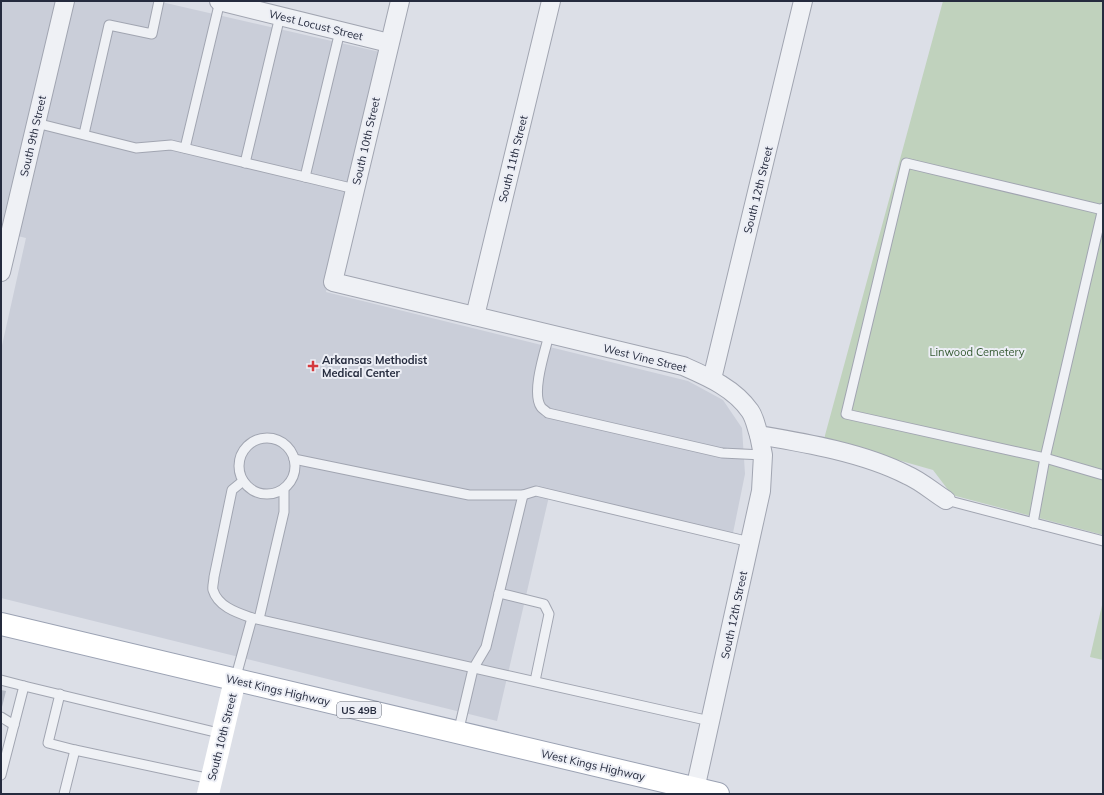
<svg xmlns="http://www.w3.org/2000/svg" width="1104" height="795" viewBox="0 0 1104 795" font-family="Mulish,sans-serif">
	<rect width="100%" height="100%" fill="#dcdfe7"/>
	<!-- built -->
	<path fill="#caced9" d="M1,1H157L380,52L326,292L688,381L723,400L742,428L745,474L733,533L550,492L497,721L1,598V350L26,238L1,232Z"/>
	<!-- green -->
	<g fill="#c0d2bd">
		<path d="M943,1H1103V535L952,495L933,470L824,439Z"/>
		<path d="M1103,601V660L1090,657Z"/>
	</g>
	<!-- building -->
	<path fill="#b3b8c4" d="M1,690L6,691L2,707H1Z"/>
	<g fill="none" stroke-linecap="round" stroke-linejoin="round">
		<!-- lane casing -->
		<g stroke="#a1a5b1" stroke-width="11">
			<g id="lane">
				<path d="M36,123L136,148L171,145L305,177L340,31"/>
				<path d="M84,134L109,25L152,34L159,1"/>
				<path d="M185,148L220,1"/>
				<path d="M245,163L280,16"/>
				<path d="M305,177L355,189"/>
				<path d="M1103,210L906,163L846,414L1045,458L1103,475"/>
				<path d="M549,335C545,351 531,393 541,407C542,409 546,411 548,413L722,453L763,455"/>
				<circle cx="267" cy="466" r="28"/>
				<path d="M294,459L469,495H523L536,491L750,542"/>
				<path d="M243,481L232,490L214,577C214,581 212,587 213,590C218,607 238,613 252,618"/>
				<path d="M946,500L1103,541"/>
				<path d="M1033,523L1045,458L1103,208"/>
				<path d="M499,593L544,604L549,614L535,681"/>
				<path d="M259,619L284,512V489"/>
				<path d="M1,680L24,686L1,775"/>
				<path d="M235,680L252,618L710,721"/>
				<path d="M24,686L223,734"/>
				<path d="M60,694L48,743L75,750"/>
				<path d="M1,717L14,725"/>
				<path d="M458,733L473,669L486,647L523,495"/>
				<path d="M64,794L75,750L211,779"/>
			</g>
		</g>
		<!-- street casing -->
		<g stroke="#a1a5b1" stroke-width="20">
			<g id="street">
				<path d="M219,1L389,43"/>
				<path d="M400,1L333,282L683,366C708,377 734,388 750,411C755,418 756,427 759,435C806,443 864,453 907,475C921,481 933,492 946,500"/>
				<path d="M1,272L65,1"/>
				<path d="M475,316L551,1"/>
				<path d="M712,379L803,1"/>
				<path d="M694,794L761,491L763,455L759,435"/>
			</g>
		</g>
		<!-- primary casing -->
		<g stroke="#9ba2b3" stroke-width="24">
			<path id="primary" d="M1,624L718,794"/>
		</g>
		<!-- lane -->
		<use href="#lane" stroke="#eff1f5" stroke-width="9"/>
		<!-- street -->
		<use href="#street" stroke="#eff1f5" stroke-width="18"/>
		<!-- secondary -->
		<path stroke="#fff" stroke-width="22" d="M208,794L235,680"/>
		<!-- primary -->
		<use href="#primary" stroke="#fff" stroke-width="22"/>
	</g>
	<!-- markers -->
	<path fill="#d43a3e" stroke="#eceef5" stroke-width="1.5" d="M311 360h4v4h4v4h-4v4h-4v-4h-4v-4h4z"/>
	<g text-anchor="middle" stroke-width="4" stroke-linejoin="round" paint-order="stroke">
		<!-- shield labels -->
		<rect fill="#eceef5" stroke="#616675" stroke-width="1" x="337" y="702" width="44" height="16" rx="3"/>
		<g font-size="10" font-weight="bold" fill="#252b3e">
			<text x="359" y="714">US 49B</text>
		</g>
		<!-- street labels -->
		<g font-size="11" fill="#252b3e" stroke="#eceef5">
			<text transform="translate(316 25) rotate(14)" y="4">West Locust Street</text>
			<text transform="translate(33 136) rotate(-77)" y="4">South 9th Street</text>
			<text transform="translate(366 141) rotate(-77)" y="4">South 10th Street</text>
			<text transform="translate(513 159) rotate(-76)" y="4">South 11th Street</text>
			<text transform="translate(758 190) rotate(-76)" y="4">South 12th Street</text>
			<text transform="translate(645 358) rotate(14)" y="4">West Vine Street</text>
			<text transform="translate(734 615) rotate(-78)" y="4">South 12th Street</text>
			<text transform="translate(278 690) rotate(13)" y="4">West Kings Highway</text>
			<text transform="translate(222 737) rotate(-76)" y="4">South 10th Street</text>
			<text transform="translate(593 765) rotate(13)" y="4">West Kings Highway</text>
		</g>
		<!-- park labels -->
		<g font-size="11" fill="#355a32" stroke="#eceef5">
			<text x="977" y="356">Linwood Cemetery</text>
		</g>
		<!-- poi labels -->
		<g font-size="11" font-weight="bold" fill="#252b3e" stroke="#eceef5" text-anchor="start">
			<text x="322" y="364">Arkansas Methodist<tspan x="322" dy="13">Medical Center</tspan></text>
		</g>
	</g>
	<!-- border -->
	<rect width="1104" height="795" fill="none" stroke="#252b3e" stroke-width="4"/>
</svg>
